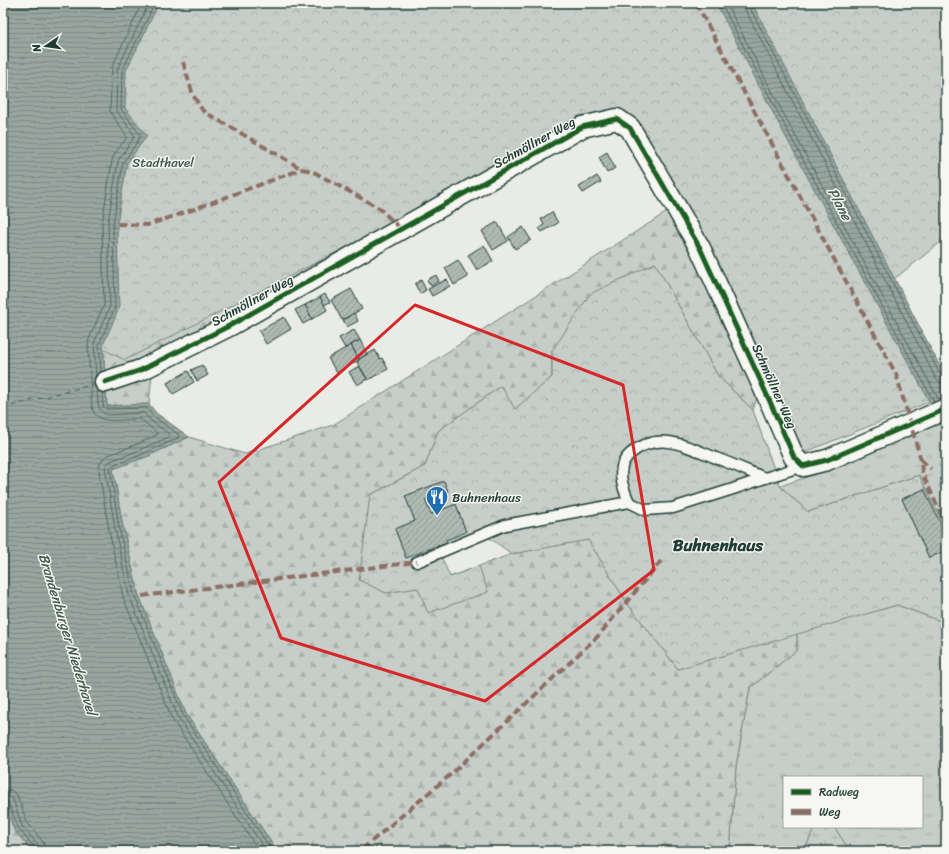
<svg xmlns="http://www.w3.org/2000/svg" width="949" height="854" viewBox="0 0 949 854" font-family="Sriracha,sans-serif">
	<defs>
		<pattern id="grass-tufts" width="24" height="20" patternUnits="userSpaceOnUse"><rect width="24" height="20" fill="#c7cec9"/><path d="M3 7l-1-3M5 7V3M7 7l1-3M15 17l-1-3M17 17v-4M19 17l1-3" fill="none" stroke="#aab2ad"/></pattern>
		<pattern id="forest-firs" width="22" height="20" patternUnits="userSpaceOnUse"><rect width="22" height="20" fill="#c7cec9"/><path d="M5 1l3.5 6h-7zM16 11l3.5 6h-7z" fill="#aab2ad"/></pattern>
		<pattern id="wetland-marsh" width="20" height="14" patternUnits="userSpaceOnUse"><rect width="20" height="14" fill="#c7cec9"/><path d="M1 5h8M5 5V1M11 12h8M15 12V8" fill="none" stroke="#aab2ad"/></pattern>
		<pattern id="park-crowns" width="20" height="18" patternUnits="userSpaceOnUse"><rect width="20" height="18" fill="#c7cec9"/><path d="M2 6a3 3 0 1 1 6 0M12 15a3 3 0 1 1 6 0" fill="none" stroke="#aab2ad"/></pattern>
		<pattern id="water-rules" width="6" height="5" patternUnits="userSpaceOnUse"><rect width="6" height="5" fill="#99a6a0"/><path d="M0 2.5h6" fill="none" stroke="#7c8883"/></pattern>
		<pattern id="building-hatch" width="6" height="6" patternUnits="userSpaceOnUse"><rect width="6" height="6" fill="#b0bab5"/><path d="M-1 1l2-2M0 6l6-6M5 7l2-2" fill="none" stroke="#8f9894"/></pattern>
	</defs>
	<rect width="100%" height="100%" fill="#e9ebe7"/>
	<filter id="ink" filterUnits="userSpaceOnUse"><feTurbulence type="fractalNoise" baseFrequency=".025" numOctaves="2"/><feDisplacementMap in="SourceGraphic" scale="8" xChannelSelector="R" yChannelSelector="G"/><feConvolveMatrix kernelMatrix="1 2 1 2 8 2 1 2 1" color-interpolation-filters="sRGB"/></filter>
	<g filter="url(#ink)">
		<!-- grass -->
		<g fill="url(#grass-tufts)" stroke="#73867e">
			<path d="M941,423L946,442V530L919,475L808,512L780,486L831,469Z"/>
			<path d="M897,605L946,623V849L945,851H850L834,827H922V777H784V827H815L804,851H730L736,766L750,688L797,650V633Z"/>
		</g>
		<!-- forest -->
		<g fill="url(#forest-firs)" stroke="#73867e">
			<path d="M647,3L770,356L753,410L718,376L655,263L552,351V377L514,410L501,386L438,431L425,466L370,495L419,588L512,554L588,539L627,603L678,669L797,633V650L750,688L736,766L730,851H277L186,714L138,593L123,527L113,469L146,457L189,437L245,454L333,425L667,212L618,123L590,130L152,374L149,404L107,406L103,345Z"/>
			<path d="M3,799L14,830L32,851H3Z"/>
		</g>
		<!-- wetland -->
		<path fill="url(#wetland-marsh)" stroke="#73867e" d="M815,827H834L850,851H804Z"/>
		<!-- park -->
		<g fill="url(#park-crowns)" stroke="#73867e">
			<path d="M3,3H946V238L888,284L946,395L803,453L630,128L582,127L125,360L3,300Z"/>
			<path d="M655,263L718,376L753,410L780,486L808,512L919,475L946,530V623L897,605L678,669L627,603L588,540L512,554L481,532L439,551L450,577L479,566L488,592L428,613L418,588L386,593L359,580L370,495L425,466L438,431L501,386L515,409L552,377V351L590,294Z"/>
		</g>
		<!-- water -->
		<g fill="url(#water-rules)" stroke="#687c75">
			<path d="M3,3H159L126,71L125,108L147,136L127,163L117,224L119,308L103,345L107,406L149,404L156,413L189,437L146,457L113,469L123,527L138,593L186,714L277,851H32L14,830L3,799Z"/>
			<path d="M716,3H752L946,378V442L941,423L782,130Z"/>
		</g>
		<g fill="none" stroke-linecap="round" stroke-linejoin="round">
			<!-- shore -->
			<g stroke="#50675f" stroke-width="1">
				<path d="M142,3L112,67L110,111L113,116L127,137L114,155L112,161L102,223L104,305L89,339L88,346L92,407C97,428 125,418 141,419L158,434L140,443L106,456L100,463L99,472L109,530L123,597L172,719L259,851"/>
				<path d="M721,3L786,128L934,402"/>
				<path d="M726,3L790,126L939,400"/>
				<path d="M744,3L745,9L936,379L941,383L946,384"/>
				<path d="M749,3V6L941,376L943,379H946"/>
				<path d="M101,372L99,344L115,308L113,224L123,163L141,136L121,109L122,71L155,3"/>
				<path d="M96,377L94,343L110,306L108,222L118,161L135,136L116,110L117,70L149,3"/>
				<path d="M97,389C98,399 96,413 109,415L144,413L150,420L169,434V437L132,453L110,461L105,467L115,529L129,595L178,717L266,851"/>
				<path d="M102,392L103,406L106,409L147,408L153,416L179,435L178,438C160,446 142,455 123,462C118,463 113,464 110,468L119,528L134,594L183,715L272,851"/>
				<path d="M3,789L11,790L17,795L27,822L43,842L46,851"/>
				<path d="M3,795L8,796L13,799L22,826L38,845L40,851"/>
				<path d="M3,800L8,802L18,828L34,847L35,851"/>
			</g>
			<!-- ferry -->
			<path stroke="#445c54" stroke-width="1" stroke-dasharray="5 4" stroke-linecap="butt" d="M3,408L95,384"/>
		</g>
		<!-- building -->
		<g fill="url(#building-hatch)" stroke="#1f3d34">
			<path d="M607,152L615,168L607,173L599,157Z"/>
			<path d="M597,176L601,182L583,193L579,187Z"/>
			<path d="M552,212L558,223L542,232L539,228L544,225L541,219Z"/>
			<path d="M497,222L508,241L493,250L482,231Z"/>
			<path d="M523,227L531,240L515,249L508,237Z"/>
			<path d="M484,245L493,261L477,270L468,255Z"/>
			<path d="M458,260L468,277L454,285L445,268Z"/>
			<path d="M436,275L439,281L431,286L427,280Z"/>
			<path d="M447,279L450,286L432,296L428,289Z"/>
			<path d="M421,280L426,290L420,294L415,284Z"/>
			<path d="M351,289L362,309L342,320L331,300Z"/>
			<path d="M325,294L330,302L324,305L320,297Z"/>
			<path d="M320,297L327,310L312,319L305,305Z"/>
			<path d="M305,305L312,319L303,324L295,310Z"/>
			<path d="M354,313L358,321L347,327L343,320Z"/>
			<path d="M284,317L291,329L266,344L259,331Z"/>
			<path d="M354,330L360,340L345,348L339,338Z"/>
			<path d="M360,340L367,354L359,359L351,345Z"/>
			<path d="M351,345L359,360L337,373L328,358Z"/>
			<path d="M375,350L380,359L382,358L388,369L368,380L357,362L359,360V359Z"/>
			<path d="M202,365L208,375L197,381L191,370Z"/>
			<path d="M359,366L367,379L357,385L349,372Z"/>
			<path d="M188,371L194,382L173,394L167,383Z"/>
			<path d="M444,481L448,491L425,500L431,514L456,504L466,532L446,540L447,542L406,558L395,529L415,521L405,496Z"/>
			<path d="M924,489L946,535V550L929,558L902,499Z"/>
		</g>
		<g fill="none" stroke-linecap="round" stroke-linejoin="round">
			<!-- service casing -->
			<g stroke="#1f3d34" stroke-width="13">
				<g id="service">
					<path d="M629,502C622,486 615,467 630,454C658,430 687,446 716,458C732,464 748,471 765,478"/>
					<path d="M417,562L505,525L629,502L645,510L673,508L733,489L765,478L803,466"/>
				</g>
			</g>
			<!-- minor casing -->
			<g stroke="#1f3d34" stroke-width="23">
				<path id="minor" d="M105,382L141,370L229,326L582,127L617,119L630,128L700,248L771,404L794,457L803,466L827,460L946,409"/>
			</g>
			<!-- service -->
			<use href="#service" stroke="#f6f6f2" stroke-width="10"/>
			<!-- minor -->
			<use href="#minor" stroke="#f6f6f2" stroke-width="20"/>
			<!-- quiet -->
			<g stroke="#8d6e63" stroke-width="4" stroke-dasharray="8 4" stroke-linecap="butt">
				<path d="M696,3L896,374L921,460L922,473L946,524"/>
				<path d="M183,62L193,95L203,111L302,169L312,171L379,208L401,229"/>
				<path d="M118,224L147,225L186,212L302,169"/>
				<path d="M921,460L931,469"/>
				<path d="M142,596L417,562"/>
				<path d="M3,817L7,814"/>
				<path d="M365,851L366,846L450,775L598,636L661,561"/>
			</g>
			<!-- cycleway casing -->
			<g stroke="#f6f6f2" stroke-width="8">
				<path id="cycleway" d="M105,382L141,370L229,326L582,127L617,119L630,128L700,248L771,404L794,457L803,466L827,460L946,409"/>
			</g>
			<!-- cycleway -->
			<use href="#cycleway" stroke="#1b5e20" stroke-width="5"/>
		</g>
	</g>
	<!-- marked area -->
	<path fill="none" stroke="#d62828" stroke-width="3" stroke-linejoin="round" d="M415,305L623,385L654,570L485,701L281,638L219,482Z"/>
	<!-- icons -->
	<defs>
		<g id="restaurant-pin" transform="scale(1.15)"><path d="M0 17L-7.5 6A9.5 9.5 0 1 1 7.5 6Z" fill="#1f6fb2" stroke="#f6f6f2"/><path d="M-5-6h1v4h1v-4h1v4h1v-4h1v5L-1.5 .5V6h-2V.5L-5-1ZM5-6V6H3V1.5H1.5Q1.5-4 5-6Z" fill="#fff"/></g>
	</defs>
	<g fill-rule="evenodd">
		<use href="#restaurant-pin" x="437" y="497"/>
	</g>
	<g text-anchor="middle" stroke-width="3" stroke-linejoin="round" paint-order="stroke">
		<!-- street labels -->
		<g font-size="13" fill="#1f3d34" stroke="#f6f6f2">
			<text transform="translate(534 142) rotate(-29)" y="5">Schmöllner Weg</text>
			<text transform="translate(252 300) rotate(-29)" y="5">Schmöllner Weg</text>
			<text transform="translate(775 386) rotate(66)" y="5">Schmöllner Weg</text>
		</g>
		<!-- park labels -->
		<g font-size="13" fill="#415a52" stroke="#f6f6f2">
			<text x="163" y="167">Stadthavel</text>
		</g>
		<!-- poi labels -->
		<g font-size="13" fill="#1f3d34" stroke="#f6f6f2" text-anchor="start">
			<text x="452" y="502">Buhnenhaus</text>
		</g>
		<!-- water labels -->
		<g font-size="14" font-style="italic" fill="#445c54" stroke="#f6f6f2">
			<text transform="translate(840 204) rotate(62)" y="5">Plane</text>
			<text transform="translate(68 634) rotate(73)" y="5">Brandenburger Niederhavel</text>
		</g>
		<!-- district labels -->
		<g font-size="17" font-weight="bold" fill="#1f3d34" stroke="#f6f6f2">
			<text x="718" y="551">Buhnenhaus</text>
		</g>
	</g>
	<!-- margin -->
	<rect width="949" height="854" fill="none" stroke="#f6f6f2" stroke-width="16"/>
	<rect x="8" y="8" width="933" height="838" fill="none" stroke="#1f3d34" stroke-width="1.5" filter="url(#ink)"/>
	<!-- legend -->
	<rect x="783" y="776" width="140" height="52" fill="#f6f6f2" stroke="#a0aca6"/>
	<rect x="791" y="789" width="20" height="6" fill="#1b5e20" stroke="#a0aca6"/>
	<text x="819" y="796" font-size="12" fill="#1f3d34">Radweg</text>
	<rect x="791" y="809" width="20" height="6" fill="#8d6e63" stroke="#a0aca6"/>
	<text x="819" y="816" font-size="12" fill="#1f3d34">Weg</text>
	<!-- north arrow -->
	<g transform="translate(46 46) rotate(257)" stroke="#f6f6f2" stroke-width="3" paint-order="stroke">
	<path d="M0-3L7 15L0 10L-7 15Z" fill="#1f3d34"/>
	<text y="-6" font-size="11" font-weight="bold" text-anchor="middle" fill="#1f3d34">N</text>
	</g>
</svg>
